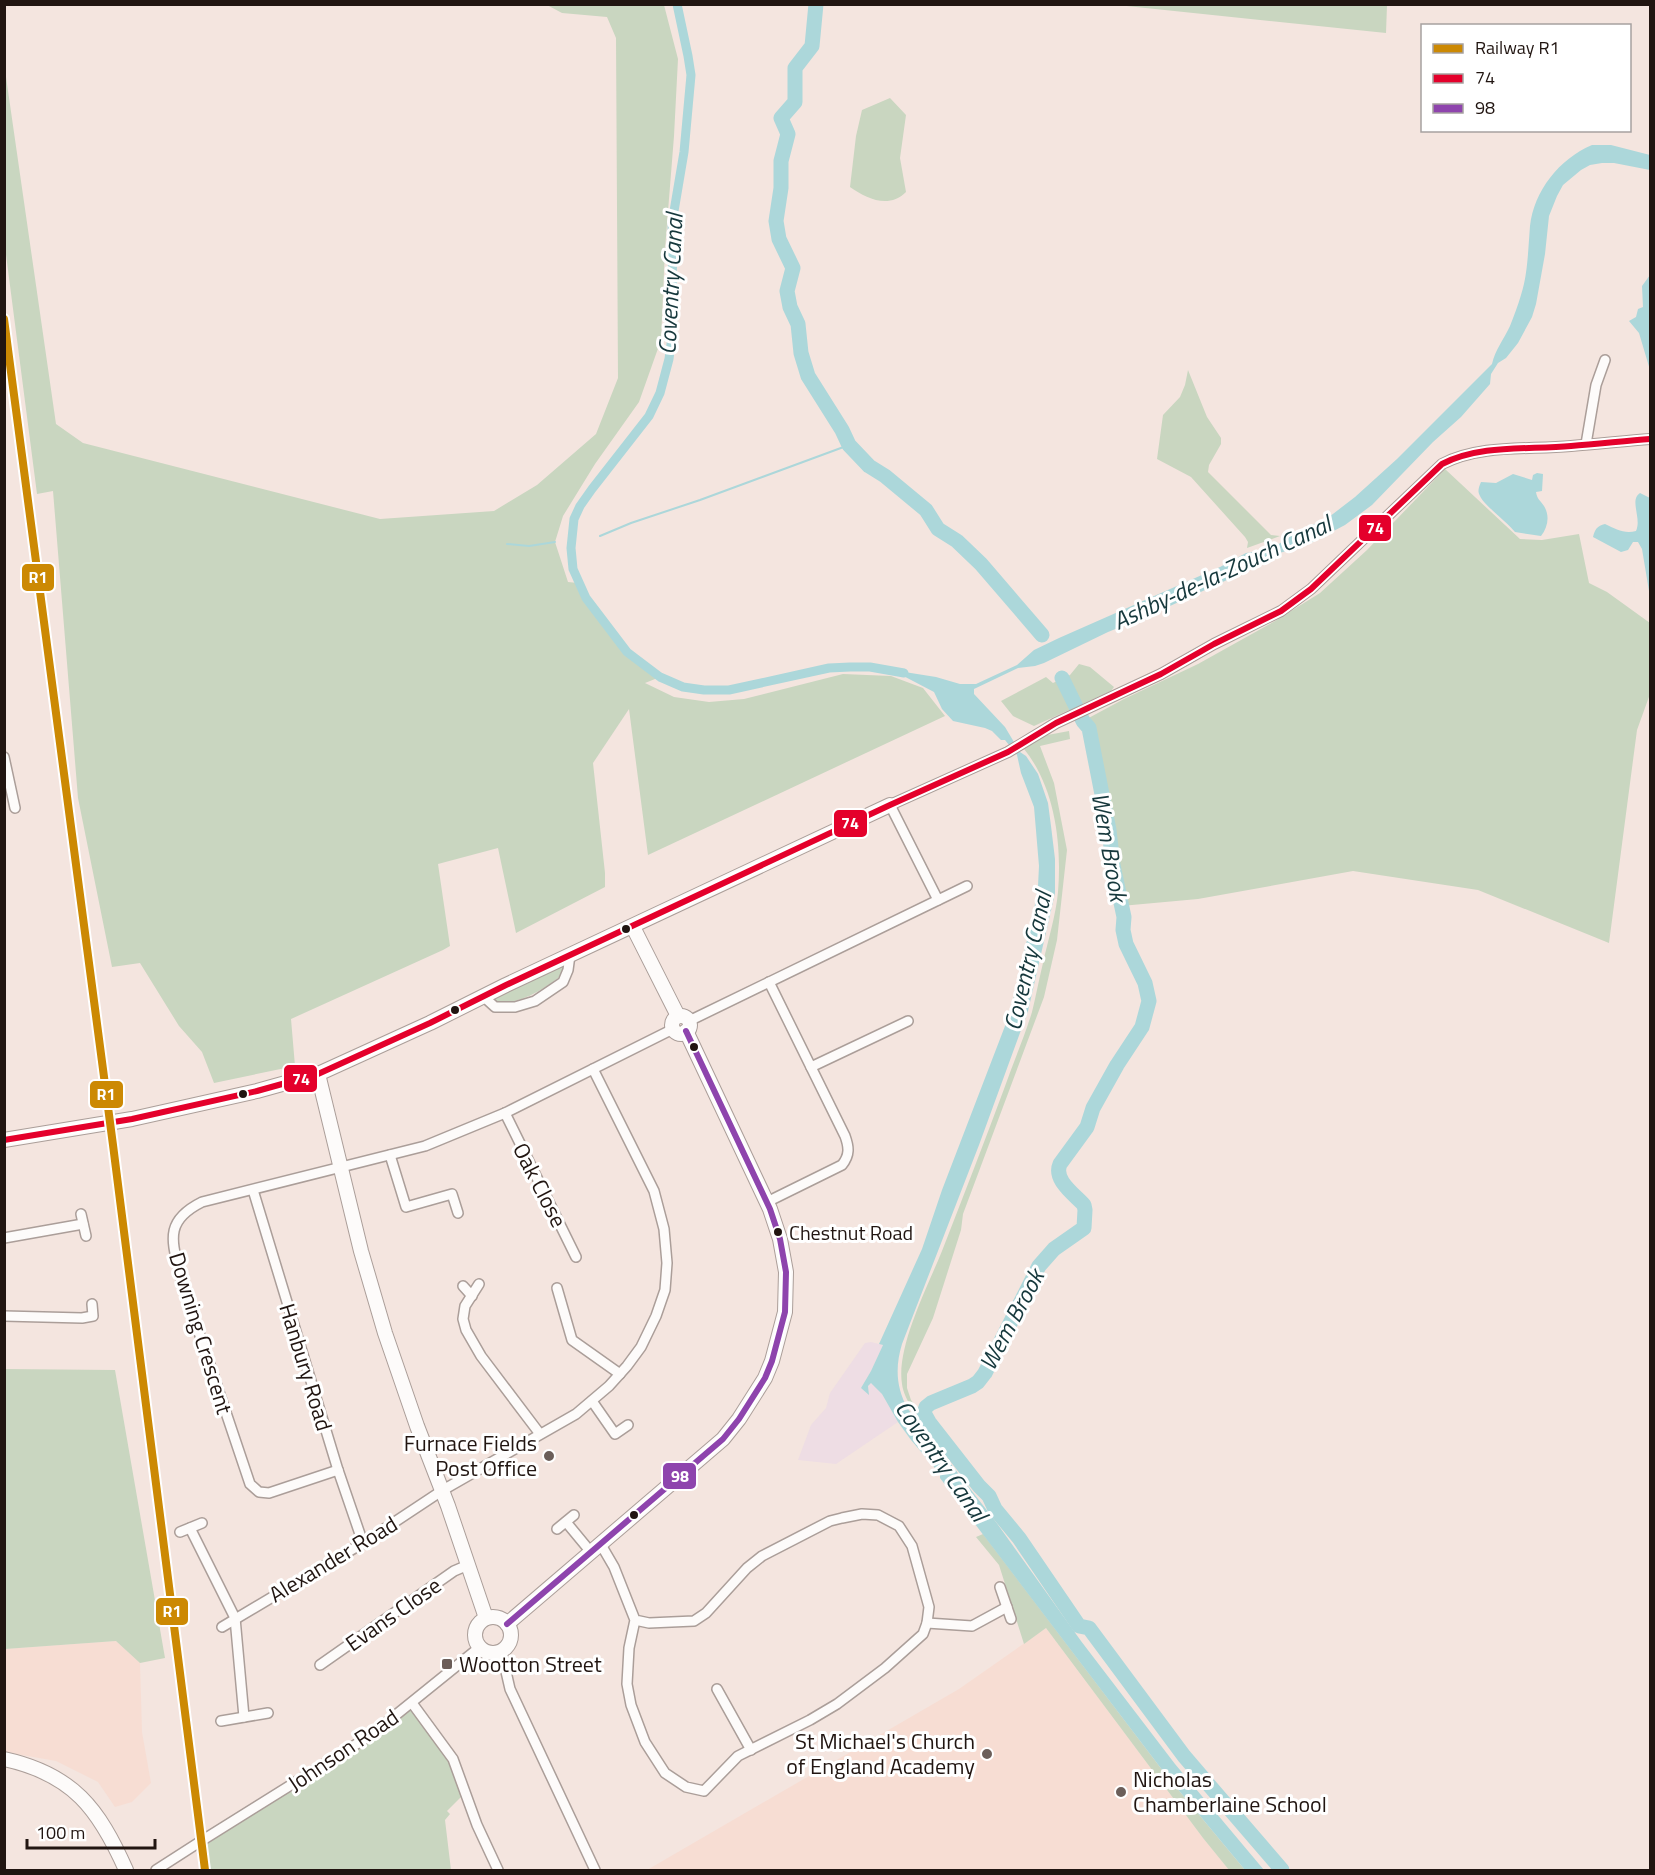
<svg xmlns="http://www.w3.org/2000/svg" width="1655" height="1875" viewBox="0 0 1655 1875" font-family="'Titillium Web',sans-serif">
	<rect width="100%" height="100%" fill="#f4e5df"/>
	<!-- commercial -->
	<path fill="#eedde4" d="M871,1342L883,1345L871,1371L861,1388L869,1394L868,1386L871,1383L873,1384L882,1394L898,1422L836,1464L798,1460L811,1425L826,1408L830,1393L865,1343Z"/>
	<!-- built -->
	<g fill="#f7ddd3">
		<path d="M1046,1628L1203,1838L1229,1870H647L959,1689Z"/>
		<path d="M116,1641L140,1663L142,1732L151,1783L132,1802L115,1807L98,1782L56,1761L5,1752L4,1649Z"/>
	</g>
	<!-- green -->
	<g fill="#c9d6c0">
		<path d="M547,5H664L678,59L674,136L665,249L661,340L639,402L595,464L563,516L555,542L568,582L578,583L627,652L660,677L645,683L674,697L709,702L744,699L843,674L891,676L923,688L945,716L648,855L629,709L593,763L605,873V887L516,933L498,848L438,864L450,946L443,950L291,1019L295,1066L214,1083L202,1052L179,1026L140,963L112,967L78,798L53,491L37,494L5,247V70L56,424L83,443L380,519L494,511L537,485L596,434L618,378L616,38L607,17L562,13Z"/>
		<path d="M1117,5H1387L1386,33Z"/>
		<path d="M890,98L906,115L900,158L906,192C889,209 867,199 850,187L856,136L862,110Z"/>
		<path d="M1188,370L1207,417L1221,438V444L1209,465L1208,472L1271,535L1280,536L1247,548L1248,542L1245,537L1191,477L1157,459L1163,415L1180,397L1185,385Z"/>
		<path d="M1445,469L1520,539L1542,540L1579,534L1589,583L1607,592L1650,623V694L1637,730L1609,943L1478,890L1353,871L1198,899L1121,906L1094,749L1089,728L1083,721L1124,699L1198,664L1275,621L1320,593L1367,550Z"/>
		<path d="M1079,664L1090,667L1114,687L1111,691L1034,726L1013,716L1001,701L1046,677L1053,683L1070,675Z"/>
		<path d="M1069,731L1070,739L1040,746L1054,783L1067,850L1057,940L1044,997L963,1214L961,1230L933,1318L907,1374V1388L911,1400L987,1501L991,1510L912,1409C908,1401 903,1393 902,1384C896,1347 928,1286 942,1251C963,1197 984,1143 1004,1089C1013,1063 1024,1038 1032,1012C1036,996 1039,979 1043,963C1048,940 1056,915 1058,892C1062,844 1055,787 1024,749L1025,744L1042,736Z"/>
		<path d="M565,962L563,974C542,991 525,1001 497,1004L492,997Z"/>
		<path d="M5,1369L115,1370L165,1658L140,1663L116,1641L5,1649Z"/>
		<path d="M983,1534L1166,1775L1245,1870H1229L1203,1838L1046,1628L1024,1644L999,1565L976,1537Z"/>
		<path d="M412,1706L451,1761L463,1795L447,1811L450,1814L445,1820L451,1870H210L206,1841Z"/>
	</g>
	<!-- water -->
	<g fill="#acd7da">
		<path d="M1592,145H1611L1650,155V170L1614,163H1602L1590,165L1581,170L1563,185L1557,196L1549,216L1545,254L1536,304L1532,317L1518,343L1506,358L1498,363L1491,374L1490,384L1461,417L1433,442L1372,505L1345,525L1307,545L1269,556L1255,566L1238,575L1148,616L1108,632L1044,663L1035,666L1018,668L974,689V694L1005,727L1020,752L1026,756L1038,774L1048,803L1051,826L1055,859V893L1028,1011L979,1145L902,1344C895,1367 896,1388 908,1409L996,1522L1081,1641L1175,1764L1264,1870H1245L1166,1775L940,1478V1474L911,1440L898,1422L882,1394L871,1383L868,1386L869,1395L861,1388L871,1371L883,1345L879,1344L922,1249L942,1190L1005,1026L1013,1000L1034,910L1038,886L1039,866L1034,807L1021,773L1017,755L1005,740H1001L992,731L985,728L953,721L942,709L934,692L892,670L936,677L960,684H976L1017,665L1034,650L1059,638L1220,567L1246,553L1267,550L1273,548L1292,535L1329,517L1355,497L1397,459L1492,364C1495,350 1504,339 1510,326C1514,316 1518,305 1521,295C1528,273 1528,250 1530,226C1534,191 1559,159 1592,145Z"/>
		<path d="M1650,275V370L1639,333L1629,321L1636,317L1638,309L1643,307L1642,286Z"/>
		<path d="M1537,473L1543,474L1542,491L1536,492C1537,499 1540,500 1544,506C1550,516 1548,527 1541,536L1515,532C1508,523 1483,504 1480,496C1477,491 1479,487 1481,482L1496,483L1513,474L1532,480L1533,475Z"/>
		<path d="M1640,493L1650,498V597L1642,549L1638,542H1633L1628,550L1621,552L1593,537C1595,529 1597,526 1605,524C1616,529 1624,534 1636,531C1642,518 1629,500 1640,493Z"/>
	</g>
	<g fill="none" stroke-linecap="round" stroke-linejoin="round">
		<!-- stream -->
		<g stroke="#acd7da" stroke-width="2">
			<path d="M600,536L631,523L700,500L849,445"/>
			<path d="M507,544L529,546L555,542"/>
		</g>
		<!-- canal -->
		<path stroke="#acd7da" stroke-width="9" d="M677,4L688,56L691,75L684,152L672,223L673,329L669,359L660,393L649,416L592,489L580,506L574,519L571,548L573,569L586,598L627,652L660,677L683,687L704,690H729L829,668L850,667H870L904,673"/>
		<!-- river -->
		<g stroke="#acd7da" stroke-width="15">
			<path d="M816,4L812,46L795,68V102L781,118L788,134L781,161V188L776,221L779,239L793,268L787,291L790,307L798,324L801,353L808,376L842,430L849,445L869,466L885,476L926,510L938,529L957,541L981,564L1042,635"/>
			<path d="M1062,678L1083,721L1089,728L1109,830L1113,865L1124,917L1123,930L1126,944L1145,983L1149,1001L1142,1027L1117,1065L1093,1108L1087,1127L1060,1164C1053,1180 1074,1194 1084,1205L1085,1210L1084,1228L1054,1249L1039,1266L985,1373L978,1382L972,1386L931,1403L926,1407L924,1413L929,1422L979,1486L989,1496L995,1509L1019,1538L1079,1626L1089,1628L1184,1756L1282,1870"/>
		</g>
		<!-- street casing -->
		<g stroke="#ab9e99" stroke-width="12">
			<g id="street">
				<path d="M1586,444L1596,385L1605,360"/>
				<path d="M4,757L15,808"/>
				<path d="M938,900L890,805L1008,752L1056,723L1161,674L1214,644L1281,611L1311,589L1442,464C1481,444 1528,450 1571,446C1598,444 1624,441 1650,439"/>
				<path d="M484,997L495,1007H515L535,1001L563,982L568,970L570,955"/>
				<path d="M689,1021L967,886"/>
				<path d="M811,1067L908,1021"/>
				<path d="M505,1113L576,1257"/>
				<path d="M390,1155L406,1207L452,1194L458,1213"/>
				<path d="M253,1190L338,1470L363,1543"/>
				<path d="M767,1202L842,1165C850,1155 849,1147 845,1136L769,982"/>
				<path d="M81,1214L86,1236"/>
				<path d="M4,1238L83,1224"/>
				<path d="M479,1284L465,1306L463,1319L466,1330L481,1356L540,1434"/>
				<path d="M463,1286L472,1296"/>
				<path d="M557,1288L572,1340L620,1374"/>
				<path d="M4,1316L82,1318L93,1316L92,1304"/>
				<path d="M592,1401L615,1434L628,1425"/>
				<path d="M338,1470L269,1493L259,1492L250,1484L181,1279C173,1243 162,1222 202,1202L425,1146L505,1113L673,1029"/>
				<path d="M566,1522L590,1551"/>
				<path d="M190,1528L235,1618L244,1717"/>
				<path d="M557,1529L574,1515"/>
				<path d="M180,1532L202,1523"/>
				<path d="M600,1543L614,1567L635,1620L629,1648L627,1684L631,1705L645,1742L665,1773L686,1787L704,1791L738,1756L810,1720L837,1704L885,1668L923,1634L927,1623L929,1607L912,1546L899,1526L878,1515L862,1514L842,1518L830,1521L762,1556L747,1568L706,1613L694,1621L649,1623L635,1620"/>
				<path d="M1000,1587L1011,1619"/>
				<path d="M927,1623L972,1626L1007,1607"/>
				<path d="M222,1627L363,1543L443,1490L576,1414L609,1386L627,1366L641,1347L656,1316L665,1290L667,1263L664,1229L654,1191L593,1069"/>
				<path d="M501,1650L510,1689L595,1870"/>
				<path d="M320,1665L454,1571L468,1565"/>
				<path d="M717,1689L751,1750"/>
				<path d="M412,1703L453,1759L477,1825L498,1870"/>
				<path d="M221,1721L268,1713"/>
				<path d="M156,1870L198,1843L371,1735L480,1647"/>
			</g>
		</g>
		<!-- secondary casing -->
		<g stroke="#ab9e99" stroke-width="16">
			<g id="secondary">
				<path d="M633,927L678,1016"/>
				<circle cx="681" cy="1025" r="9"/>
				<path d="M318,1074L361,1251L385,1333L417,1426L448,1506L486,1618"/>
				<path d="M4,1140L132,1119L257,1091L318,1074L430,1023L506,985L890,805"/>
				<circle cx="493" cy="1635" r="18"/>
				<path d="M507,1624L723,1439L739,1419L765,1378L772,1361L785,1312L786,1272L780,1239L770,1209L686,1031"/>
				<path d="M4,1759C73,1774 99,1809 126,1870"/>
			</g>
		</g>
		<!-- street -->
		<use href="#street" stroke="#fdfbfa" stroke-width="9"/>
		<!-- secondary -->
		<use href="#secondary" stroke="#fdfbfa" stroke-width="14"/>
		<!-- bus-1 casing -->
		<g stroke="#fff" stroke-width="10">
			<path id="bus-1" d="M4,1140L132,1119L257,1091L318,1074L430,1023L506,985L890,805L1008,752L1056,723L1161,674L1214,644L1281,611L1311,589L1442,464C1481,444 1528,450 1571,446C1598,444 1624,441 1650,439"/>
		</g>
		<!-- bus-2 casing -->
		<g stroke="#fff" stroke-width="10">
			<path id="bus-2" d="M507,1624L723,1439L739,1419L765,1378L772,1361L785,1312L786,1272L780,1239L770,1209L686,1031"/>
		</g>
		<!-- bus-1 -->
		<use href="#bus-1" stroke="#e4002b" stroke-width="6"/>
		<!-- bus-2 -->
		<use href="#bus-2" stroke="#8e44ad" stroke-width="6"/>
		<!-- rail-1 casing -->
		<g stroke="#fff" stroke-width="12">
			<path id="rail-1" d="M4,319L113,1145L205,1870"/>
		</g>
		<!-- rail-1 -->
		<use href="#rail-1" stroke="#cc8903" stroke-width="8"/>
	</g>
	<!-- markers -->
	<g fill="#211511" stroke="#fff" stroke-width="2">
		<circle cx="626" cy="929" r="5"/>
		<circle cx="455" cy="1010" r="5"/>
		<circle cx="694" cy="1047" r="5"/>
		<circle cx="243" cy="1094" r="5"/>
		<circle cx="778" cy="1232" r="5"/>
		<circle cx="634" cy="1515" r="5"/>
	</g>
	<g fill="#6b5e59" stroke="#fff" stroke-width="2">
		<circle cx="549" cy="1456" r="6"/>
		<rect x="441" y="1658" width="12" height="12" rx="3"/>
		<circle cx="987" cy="1754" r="6"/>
		<circle cx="1121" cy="1792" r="6"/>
	</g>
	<g text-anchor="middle" stroke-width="6" stroke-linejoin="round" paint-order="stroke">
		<!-- bus labels -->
		<g font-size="20" fill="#211511" stroke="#fff" text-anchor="start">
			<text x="789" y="1240">Chestnut Road</text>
		</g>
		<!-- street labels -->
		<g font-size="22" fill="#211511" stroke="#fff">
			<text transform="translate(540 1185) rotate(63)" y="8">Oak Close</text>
			<text transform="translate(201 1333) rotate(73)" y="8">Downing Crescent</text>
			<text transform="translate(306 1367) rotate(73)" y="8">Hanbury Road</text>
			<text transform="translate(333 1559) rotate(-31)" y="8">Alexander Road</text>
			<text transform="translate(393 1614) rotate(-35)" y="8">Evans Close</text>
			<text transform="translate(343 1750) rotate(-34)" y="8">Johnson Road</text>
		</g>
		<!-- poi labels -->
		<g font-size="22" fill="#211511" stroke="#fff" text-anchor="end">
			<text x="537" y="1451">Furnace Fields<tspan x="537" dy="25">Post Office</tspan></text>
			<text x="459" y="1672" text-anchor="start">Wootton Street</text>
			<text x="975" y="1749">St Michael's Church<tspan x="975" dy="25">of England Academy</tspan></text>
			<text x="1133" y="1787" text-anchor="start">Nicholas<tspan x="1133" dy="25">Chamberlaine School</tspan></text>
		</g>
		<!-- water labels -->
		<g font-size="24" font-style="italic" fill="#16383c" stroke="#fff">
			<text transform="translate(671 284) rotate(-87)" y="8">Coventry Canal</text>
			<text transform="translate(1222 573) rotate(-25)" y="8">Ashby-de-la-Zouch Canal</text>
			<text transform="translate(1109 847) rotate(80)" y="8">Wem Brook</text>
			<text transform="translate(1028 961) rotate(-77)" y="8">Coventry Canal</text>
			<text transform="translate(1012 1320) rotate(-62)" y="8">Wem Brook</text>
			<text transform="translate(941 1461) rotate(55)" y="8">Coventry Canal</text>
		</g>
	</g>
	<g stroke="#fff" stroke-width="2">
		<rect x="1358" y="514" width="34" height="28" rx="6" fill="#e4002b"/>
		<rect x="21" y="563" width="34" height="29" rx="6" fill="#cc8903"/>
		<rect x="833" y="809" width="35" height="29" rx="6" fill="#e4002b"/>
		<rect x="283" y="1064" width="35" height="29" rx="6" fill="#e4002b"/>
		<rect x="89" y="1080" width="35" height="29" rx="6" fill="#cc8903"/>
		<rect x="662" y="1462" width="35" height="28" rx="6" fill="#8e44ad"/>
		<rect x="155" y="1597" width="34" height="29" rx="6" fill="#cc8903"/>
	</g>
	<g font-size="16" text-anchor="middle" font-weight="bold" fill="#fff">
		<text x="1375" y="534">74</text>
		<text x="38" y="583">R1</text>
		<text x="850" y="829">74</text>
		<text x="301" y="1085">74</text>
		<text x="106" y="1100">R1</text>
		<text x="680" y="1482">98</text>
		<text x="172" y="1617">R1</text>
	</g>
	<!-- border -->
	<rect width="1655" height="1875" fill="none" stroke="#211511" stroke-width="12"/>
	<!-- legend -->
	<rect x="1421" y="24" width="210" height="108" fill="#ffffff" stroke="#a6a1a0" stroke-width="1.5"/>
	<rect x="1433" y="44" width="30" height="9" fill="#cc8903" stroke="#a6a1a0" stroke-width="1.5"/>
	<text x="1475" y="54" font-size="18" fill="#211511">Railway R1</text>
	<rect x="1433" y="74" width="30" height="9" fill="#e4002b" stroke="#a6a1a0" stroke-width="1.5"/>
	<text x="1475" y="84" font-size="18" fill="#211511">74</text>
	<rect x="1433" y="104" width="30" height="9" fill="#8e44ad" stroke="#a6a1a0" stroke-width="1.5"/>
	<text x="1475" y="114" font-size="18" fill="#211511">98</text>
	<!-- scale -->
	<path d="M27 1839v9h128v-9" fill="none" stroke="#211511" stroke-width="3"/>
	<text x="36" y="1839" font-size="18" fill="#211511" stroke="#ffffff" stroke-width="4.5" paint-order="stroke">100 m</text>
</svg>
